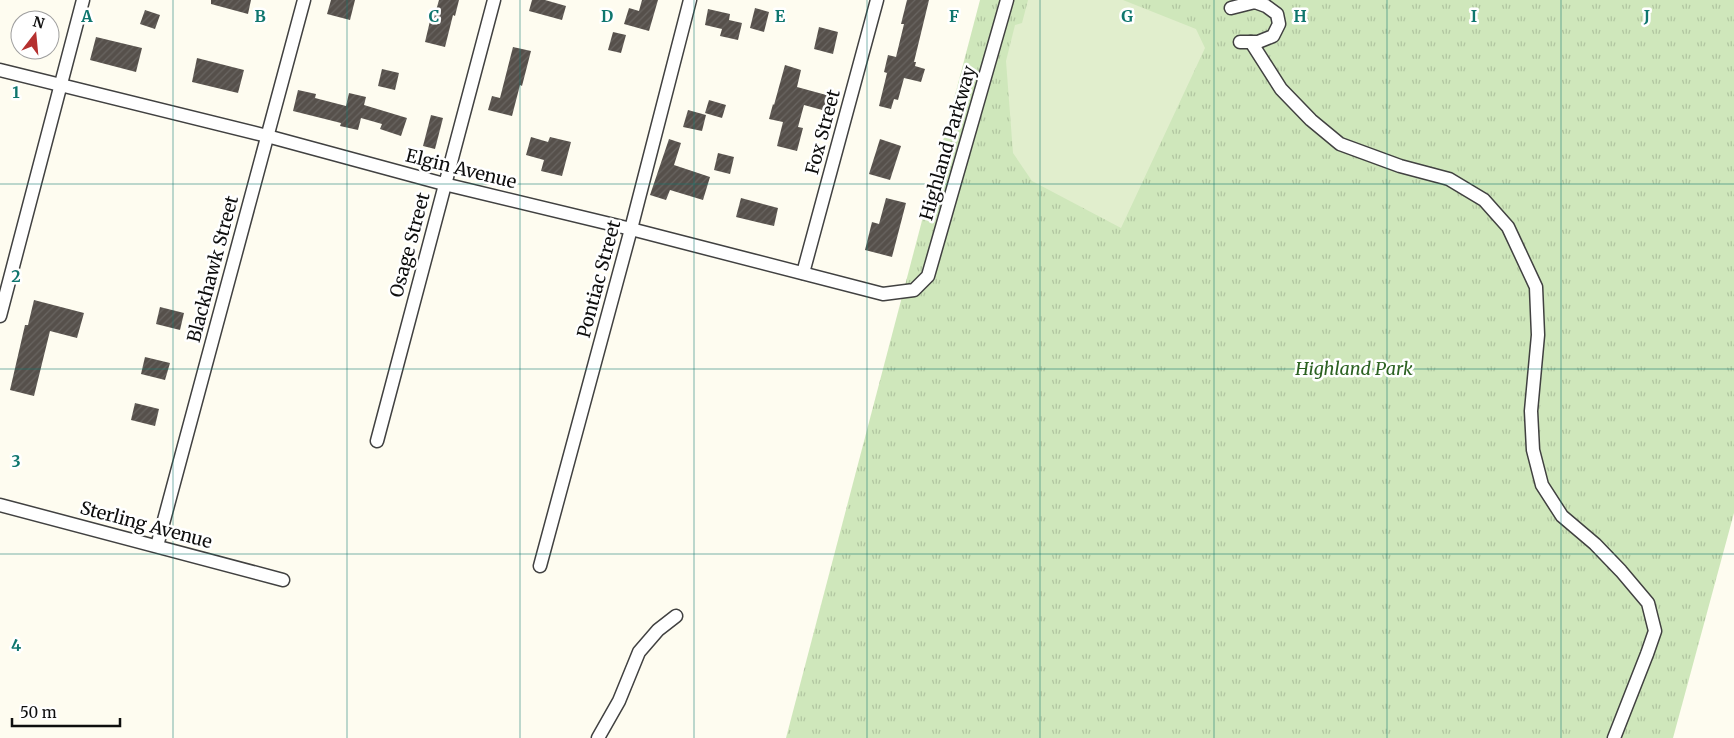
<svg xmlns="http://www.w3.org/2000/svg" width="1734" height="738" viewBox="0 0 1734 738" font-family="Merriweather,serif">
	<defs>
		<pattern id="park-tufts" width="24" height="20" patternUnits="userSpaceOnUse" patternTransform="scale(1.25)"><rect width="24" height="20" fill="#cfe7bb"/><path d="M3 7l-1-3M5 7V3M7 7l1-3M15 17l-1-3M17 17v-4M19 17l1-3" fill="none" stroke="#b1c5a0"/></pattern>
		<pattern id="building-hatch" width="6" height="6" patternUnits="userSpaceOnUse" patternTransform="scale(1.25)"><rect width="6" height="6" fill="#56504b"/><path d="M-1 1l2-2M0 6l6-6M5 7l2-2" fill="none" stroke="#696561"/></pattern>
	</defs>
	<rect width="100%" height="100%" fill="#fefcf0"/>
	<!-- park -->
	<path fill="url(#park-tufts)" d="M980,0H1734V513L1673,738H786Z"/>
	<!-- pitch -->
	<path fill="#e1eecd" d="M1028,0H1123L1196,29L1205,48L1121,228L1032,181L1013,153L1006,61L1015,25L1022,23Z"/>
	<!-- building -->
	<g fill="url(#building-hatch)">
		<path d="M211,0H251L248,14L211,4Z"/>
		<path d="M331,0H355L350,20L327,14Z"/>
		<path d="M439,0H459L455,16L453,15L445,47L425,42L430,21H433Z"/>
		<path d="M532,0H545L566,6L562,20L529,11Z"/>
		<path d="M642,0H658L649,31L624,24L629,8L639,11Z"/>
		<path d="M907,0H929L914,62H916L915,66L925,69L921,82L904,78L898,100L894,99L891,109L879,106L887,73L884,72L888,55L896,57L904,24H901Z"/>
		<path d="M755,8L769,12L764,32L750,28Z"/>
		<path d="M708,9L730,14L729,20L742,23L738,40L720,36L722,29L705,25Z"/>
		<path d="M145,10L160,15L155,29L140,24Z"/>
		<path d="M819,27L838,32L833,54L814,49Z"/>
		<path d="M613,32L626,35L621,53L608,50Z"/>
		<path d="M96,37L142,48L136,72L90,60Z"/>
		<path d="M513,47L531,51L522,86L520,85L512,116L488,110L492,96L500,98Z"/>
		<path d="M197,58L244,70L238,93L192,82Z"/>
		<path d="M785,65L801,70L797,87L830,96L826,111L804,105L798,127L803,128L797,151L777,146L783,122L769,119L773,104L774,105Z"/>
		<path d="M382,69L399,73L395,90L378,86Z"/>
		<path d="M298,90L316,94L315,98L346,106L349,93L366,97L364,105L407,118L401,136L380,129L382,124L361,118L358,130L340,126L341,123L293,111Z"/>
		<path d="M709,100L726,105L722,118L705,113Z"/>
		<path d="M688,110L706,115L702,131L683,127Z"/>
		<path d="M431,115L443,118L435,149L423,146Z"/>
		<path d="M531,137L548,142L550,137L571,142L562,176L541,171L544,160L526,155Z"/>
		<path d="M669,139L681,143L674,165L710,177L703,200L670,190L666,200L650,195Z"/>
		<path d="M880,139L901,146L890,180L869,174Z"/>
		<path d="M718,153L734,157L730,174L714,170Z"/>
		<path d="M741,198L778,208L774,226L736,217Z"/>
		<path d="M886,198L906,203L892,257L865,250L872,222L879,224Z"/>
		<path d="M34,300L84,313L77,338L50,331L34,396L10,390L25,325H28Z"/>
		<path d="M160,307L184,313L180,330L156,324Z"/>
		<path d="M145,357L170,363L165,380L141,374Z"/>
		<path d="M135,403L159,409L155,426L131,420Z"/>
	</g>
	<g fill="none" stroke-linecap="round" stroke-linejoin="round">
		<!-- minor casing -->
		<g stroke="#414141" stroke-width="15">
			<g id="minor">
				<path d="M1231,8L1255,2L1266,6L1277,14L1279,24L1273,36L1258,42H1240"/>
				<path d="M1251,42L1281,89L1311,120L1340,144L1400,166L1449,179L1484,200L1508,227L1536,287L1538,335L1531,411L1533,450L1542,485L1562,516L1595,544L1621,571L1648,603L1655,631L1647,654L1614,738"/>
				<path d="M0,70L267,136L444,184L631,229L883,294L914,290L928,276L1007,0"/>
				<path d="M803,273L877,0"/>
				<path d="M0,316L83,0"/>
				<path d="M377,441L494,0"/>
				<path d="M0,505L283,580"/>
				<path d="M157,546L304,0"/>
				<path d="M540,566L631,229L690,0"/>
				<path d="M598,738L619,701L639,652L658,630L676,616"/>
			</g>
		</g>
		<!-- minor -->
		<use href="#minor" stroke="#fff" stroke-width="12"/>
	</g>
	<!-- grid -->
	<path fill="none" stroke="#0f766e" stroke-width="1" stroke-opacity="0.55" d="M173,0V738M347,0V738M520,0V738M694,0V738M867,0V738M1040,0V738M1214,0V738M1387,0V738M1561,0V738M0,184H1734M0,369H1734M0,554H1734"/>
	<g text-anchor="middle" stroke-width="5" stroke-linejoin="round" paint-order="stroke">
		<!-- street labels -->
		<g font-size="18" fill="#0e0e0e" stroke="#fff">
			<text transform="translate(823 132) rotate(-75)" y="6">Fox Street</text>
			<text transform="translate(948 143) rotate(-74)" y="6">Highland Parkway</text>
			<text transform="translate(461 169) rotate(14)" y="6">Elgin Avenue</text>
			<text transform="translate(410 245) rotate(-75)" y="6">Osage Street</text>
			<text transform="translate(213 269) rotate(-75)" y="6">Blackhawk Street</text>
			<text transform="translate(599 279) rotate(-75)" y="6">Pontiac Street</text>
			<text transform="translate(146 525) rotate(15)" y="6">Sterling Avenue</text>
		</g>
		<!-- park labels -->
		<g font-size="18" font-style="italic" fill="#2c6222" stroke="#fff">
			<text x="1354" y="375">Highland Park</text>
		</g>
	</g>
	<g font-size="16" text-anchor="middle" font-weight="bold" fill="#0f766e" stroke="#fff" stroke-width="5" stroke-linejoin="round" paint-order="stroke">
		<text x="87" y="22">A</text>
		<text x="260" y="22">B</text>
		<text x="434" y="22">C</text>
		<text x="607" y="22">D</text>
		<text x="780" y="22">E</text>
		<text x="954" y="22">F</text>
		<text x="1127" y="22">G</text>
		<text x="1300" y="22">H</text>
		<text x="1474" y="22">I</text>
		<text x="1647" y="22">J</text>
		<text x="16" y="98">1</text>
		<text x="16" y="282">2</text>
		<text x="16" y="467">3</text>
		<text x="16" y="651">4</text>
	</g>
	<!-- north arrow -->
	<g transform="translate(35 35) rotate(16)"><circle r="24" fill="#ffffff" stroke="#9f9f9f"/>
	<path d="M0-4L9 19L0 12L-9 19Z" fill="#b5302f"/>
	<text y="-8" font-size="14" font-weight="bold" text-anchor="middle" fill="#0e0e0e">N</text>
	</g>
	<!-- scale -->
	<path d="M12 718v8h108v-8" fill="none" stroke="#0e0e0e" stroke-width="2.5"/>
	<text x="20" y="718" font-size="15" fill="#0e0e0e" stroke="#ffffff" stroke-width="4" paint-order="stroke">50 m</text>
</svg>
